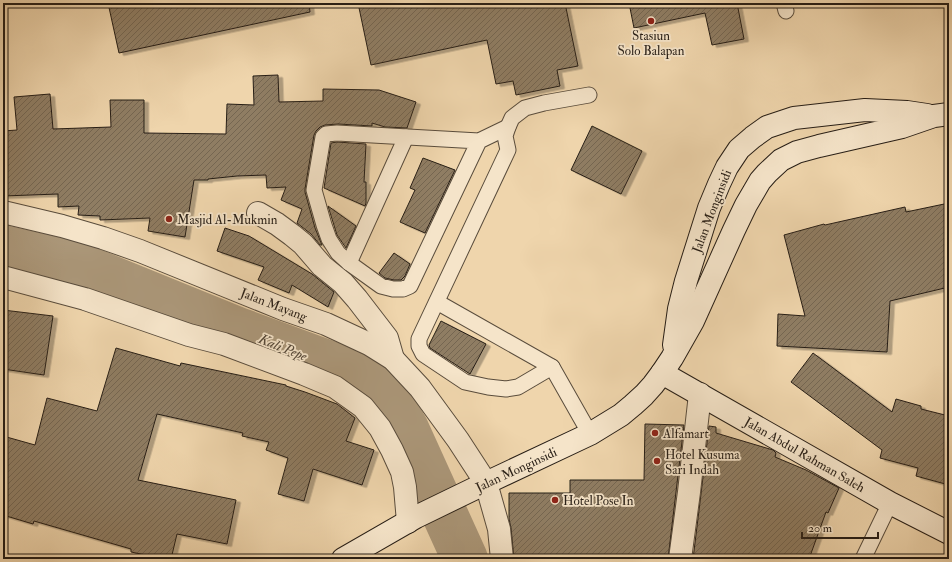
<svg xmlns="http://www.w3.org/2000/svg" width="952" height="562" viewBox="0 0 952 562" font-family="'IM FELL Double Pica',serif">
	<defs>
		<pattern id="building-hatch" width="6" height="6" patternUnits="userSpaceOnUse"><rect width="6" height="6" fill="#8f7d64"/><path d="M-1 1l2-2M0 6l6-6M5 7l2-2" fill="none" stroke="#756651"/></pattern>
		<filter id="shadow"><feDropShadow dx="4.5" dy="2.5" stdDeviation="0" flood-color="#0004"/></filter>
	</defs>
	<rect width="100%" height="100%" fill="#efd5ac"/>
	<filter id="stains"><feTurbulence type="fractalNoise" baseFrequency=".005" numOctaves="4"/><feColorMatrix values="0 0 0 0 .2 0 0 0 0 .09 0 0 0 0 .02 0 0 0 .5 -.17"/></filter>
	<radialGradient id="worn" r=".72"><stop offset=".6" stop-color="#630" stop-opacity="0"/><stop offset="1" stop-color="#630" stop-opacity=".3"/></radialGradient>
	<g fill="none" stroke-linecap="round" stroke-linejoin="round">
		<!-- river -->
		<path stroke="#ab9779" stroke-width="46" d="M3,248L78,265L238,330L333,365L380,385L406,429L465,559"/>
	</g>
	<!-- building -->
	<g fill="url(#building-hatch)" stroke="#271e16" filter="url(#shadow)">
		<path d="M108,3H309L310,12L119,53Z"/>
		<path d="M358,3H565L578,66L557,70L560,86L516,95L513,81L496,84L487,40L371,65Z"/>
		<path d="M629,3H737L744,39L712,45L705,13L634,28Z"/>
		<path d="M278,75L279,102L323,101V89L379,90L416,102L407,128L385,127L372,123V126L338,124L325,125L320,127L316,131L314,135L305,189V192L315,228L322,245H320L311,234L297,223L302,209L281,200L286,187L267,188L266,175L237,176L208,179V180H194L185,237L148,231L150,218L100,220V216L78,215L79,206L58,207V194L3,196V131L17,130L14,97L50,94L53,129L111,127L110,100H144V133L226,134L227,104L254,105L253,76Z"/>
		<path d="M592,126L642,151L621,194L571,170Z"/>
		<path d="M337,142L366,144L364,182H366V203L365,206L324,188L331,143Z"/>
		<path d="M423,158L455,170L425,233L400,222L415,190L410,188Z"/>
		<path d="M949,203V287L890,301L887,352L777,346L778,314L805,316L784,235L824,224L825,225L905,207L906,212Z"/>
		<path d="M328,206L356,226L346,248L337,235Z"/>
		<path d="M225,228L249,236L312,274L334,292L328,307L292,285L289,293L258,280L264,267L217,251Z"/>
		<path d="M394,253L410,264L405,276L401,280H394L385,278L379,273Z"/>
		<path d="M3,310L53,316L44,375L3,369Z"/>
		<path d="M441,321L486,344L470,374L430,348L429,345Z"/>
		<path d="M116,348L180,366L181,363L286,385V386L305,392L337,404L355,418L346,441L374,450L362,485L313,469L304,501L278,494L288,458L266,450L269,442L242,436L243,433L157,414L138,480L236,500L227,544L177,534L171,559H165L131,552V549L34,521L33,524L3,515V436L35,445L47,398L97,411Z"/>
		<path d="M813,353L892,412L896,399L921,406V409L949,416V485L916,476L918,468L880,458L882,450L791,382Z"/>
		<path d="M645,424L684,425L668,559H514L511,528L509,519V493H570V480H644Z"/>
		<path d="M709,426L716,427V433L773,450L776,453L775,457L806,470L839,488L828,513L826,512L809,559H693L701,494Z"/>
	</g>
	<g fill="none" stroke-linecap="round" stroke-linejoin="round">
		<!-- lane casing -->
		<g stroke="#594c3c" stroke-width="17">
			<g id="lane">
				<path d="M784,3L786,11"/>
				<path d="M479,141L410,286L403,289H393L381,286L349,263L338,253L329,239L324,225L314,190L323,137L326,134L337,133L479,141L508,127"/>
				<path d="M349,263L406,137"/>
				<path d="M437,302L552,367L590,434"/>
				<path d="M552,367L518,387L506,389L488,387L465,382L423,354L419,346V339L508,150L505,136L508,127L512,118L525,108L544,103L589,95"/>
				<path d="M863,559L890,503"/>
			</g>
		</g>
		<!-- street casing -->
		<g stroke="#594c3c" stroke-width="24">
			<g id="street">
				<path d="M3,212L62,226L103,238L140,251L283,309L326,324L369,344L393,359L420,388L458,440L486,483L499,529L502,559"/>
				<path d="M258,213L277,224L292,235L303,244L322,266L343,283L357,299L387,338L393,359"/>
				<path d="M3,277L85,299L189,335L224,344L304,374L335,387L363,407L380,428L392,450L402,472L405,487L408,522"/>
				<path d="M680,559L689,492L700,394"/>
			</g>
		</g>
		<!-- secondary casing -->
		<g stroke="#271e16" stroke-width="24">
			<g id="secondary">
				<path d="M674,345L679,309L686,281L709,208L719,184L727,167L739,149L753,137L767,127L794,118L865,110L907,112L927,115"/>
				<path d="M662,373L890,503L949,533"/>
				<path d="M343,559L416,517L486,483L590,434L621,415L633,405L644,395L653,385L662,373L672,358L693,321L734,230L746,205L760,181L767,173L781,160L797,152L819,146L902,127L934,116L949,114"/>
			</g>
		</g>
		<!-- lane -->
		<use href="#lane" stroke="#f5e4c9" stroke-width="15"/>
		<!-- street -->
		<use href="#street" stroke="#f5e4c9" stroke-width="22"/>
		<!-- secondary -->
		<use href="#secondary" stroke="#f5e4c9" stroke-width="22"/>
	</g>
	<!-- markers -->
	<g fill="#8f2418" stroke="#f5e4c9" stroke-width="1.5">
		<circle cx="651" cy="21" r="4"/>
		<circle cx="169" cy="219" r="4"/>
		<circle cx="655" cy="433" r="4"/>
		<circle cx="657" cy="461" r="4"/>
		<circle cx="555" cy="500" r="4"/>
	</g>
	<g text-anchor="middle" stroke-width="3.5" stroke-linejoin="round" paint-order="stroke">
		<!-- poi labels -->
		<g font-size="13" fill="#271e16" stroke="#f5e4c9" text-anchor="start">
			<text x="651" y="40" text-anchor="middle">Stasiun<tspan x="651" dy="15">Solo Balapan</tspan></text>
			<text x="177" y="224">Masjid Al-Mukmin</text>
			<text x="663" y="438">Alfamart</text>
			<text x="665" y="459">Hotel Kusuma<tspan x="665" dy="15">Sari Indah</tspan></text>
			<text x="563" y="505">Hotel Pose In</text>
		</g>
		<!-- street labels -->
		<g font-size="13" fill="#271e16" stroke="#f5e4c9">
			<text transform="translate(711 211) rotate(-69)" y="5">Jalan Monginsidi</text>
			<text transform="translate(274 304) rotate(21)" y="5">Jalan Mayang</text>
			<text transform="translate(805 454) rotate(30)" y="5">Jalan Abdul Rahman Saleh</text>
			<text transform="translate(516 469) rotate(-25)" y="5">Jalan Monginsidi</text>
		</g>
		<!-- water labels -->
		<g font-size="14" font-style="italic" fill="#554839" stroke="#f5e4c9">
			<text transform="translate(283 347) rotate(22)" y="5">Kali Pepe</text>
		</g>
	</g>
	<!-- margin -->
	<rect width="952" height="562" fill="none" stroke="#efd5ac" stroke-width="16"/>
	<rect x="4" y="4" width="944" height="554" fill="none" stroke="#271e16" stroke-width="2"/>
	<rect x="8" y="8" width="936" height="546" fill="none" stroke="#271e16"/>
	<!-- scale -->
	<path d="M802 532v6h76v-6" fill="none" stroke="#271e16" stroke-width="2"/>
	<text x="808" y="532" font-size="12" fill="#271e16" stroke="#f5e4c9" stroke-width="3" paint-order="stroke">20 m</text>
	<rect width="100%" height="100%" filter="url(#stains)"/>
	<rect width="100%" height="100%" fill="url(#worn)"/>
</svg>
